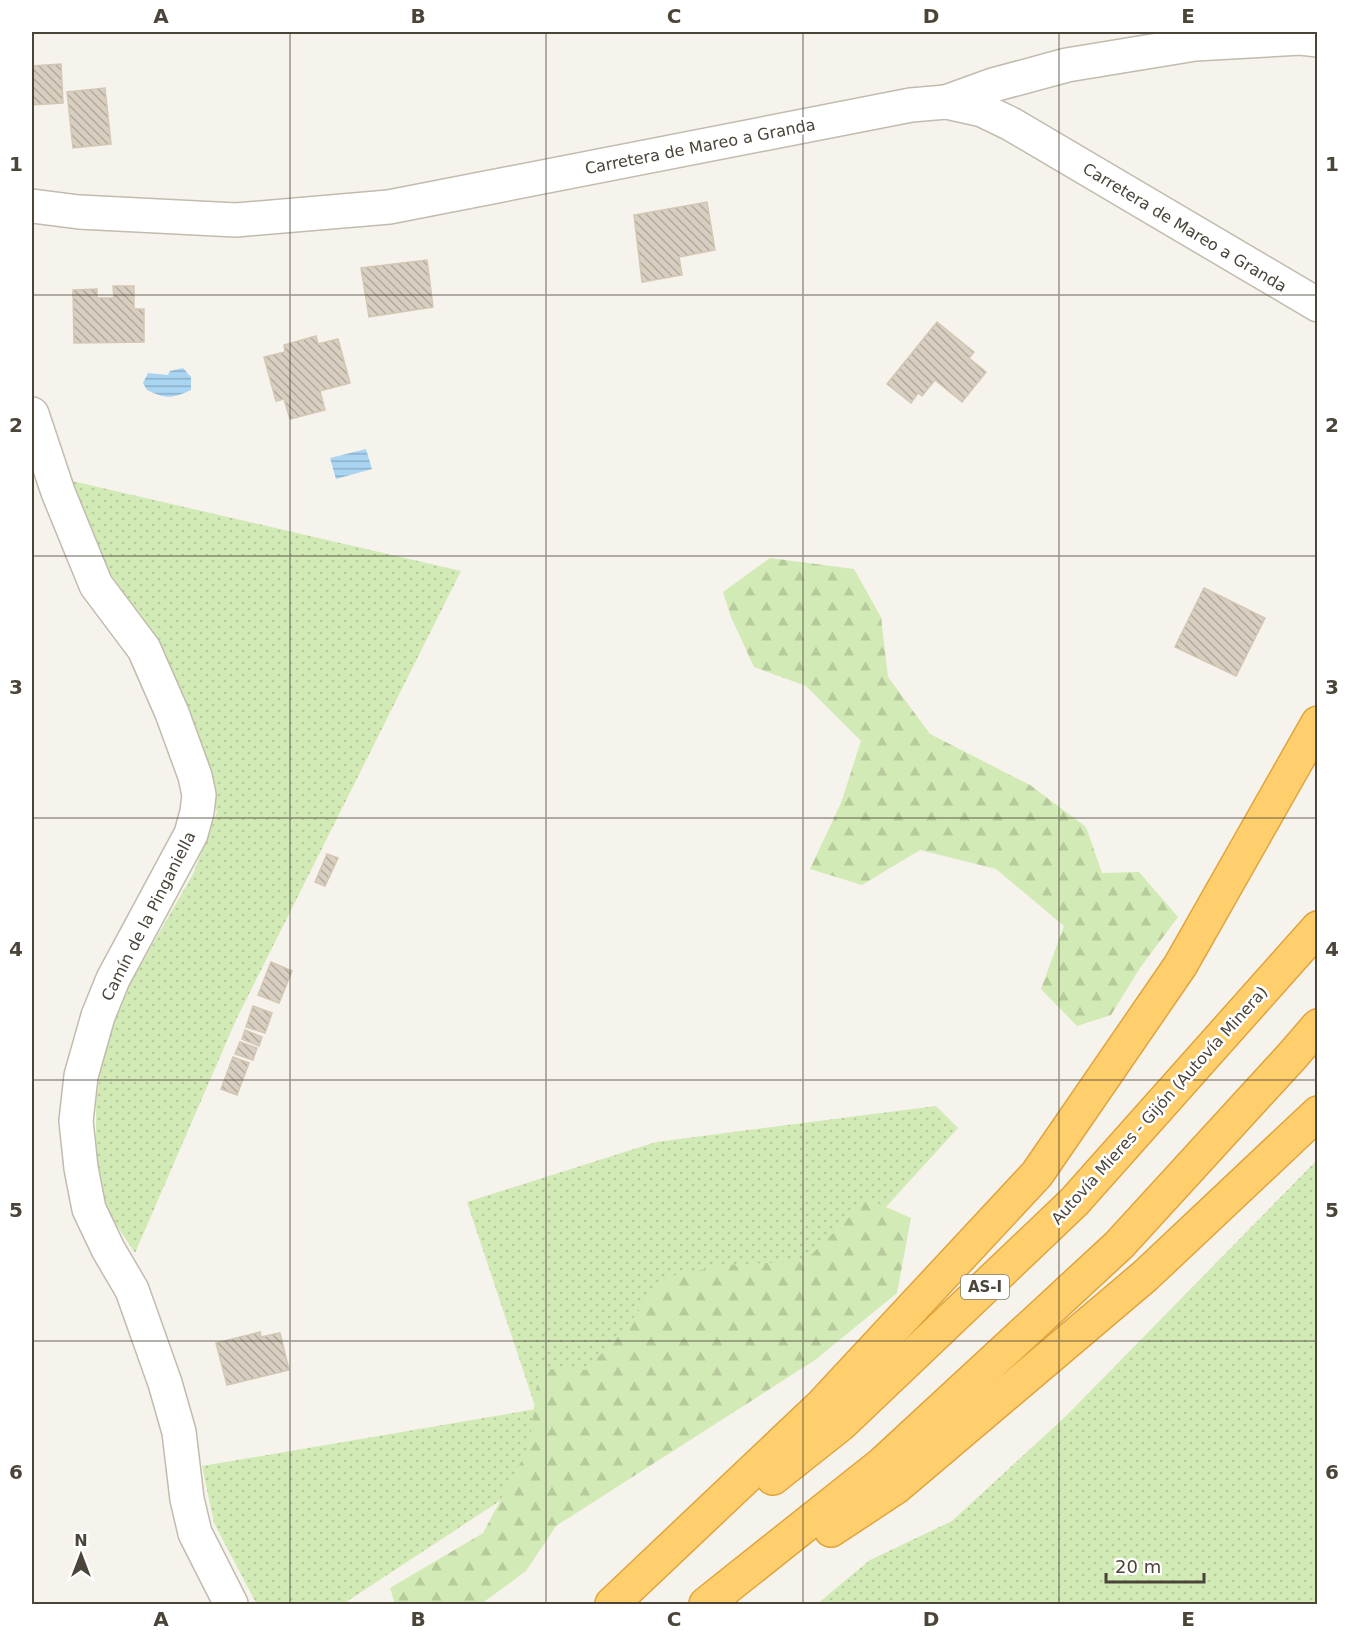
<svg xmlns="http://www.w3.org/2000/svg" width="1349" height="1636" viewBox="0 0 1349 1636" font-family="'DejaVu Sans',sans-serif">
	<defs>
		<pattern id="green-dots" width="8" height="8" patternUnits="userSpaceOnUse" patternTransform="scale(1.5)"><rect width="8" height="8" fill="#d2eab5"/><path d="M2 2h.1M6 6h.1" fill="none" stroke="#b6ca9c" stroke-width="1.8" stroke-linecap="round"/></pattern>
		<pattern id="forest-firs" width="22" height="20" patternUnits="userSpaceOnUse" patternTransform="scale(1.5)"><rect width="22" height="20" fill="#d2eab5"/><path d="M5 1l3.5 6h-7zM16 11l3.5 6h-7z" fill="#b6ca9c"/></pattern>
		<pattern id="water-rules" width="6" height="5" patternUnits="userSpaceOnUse" patternTransform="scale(1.5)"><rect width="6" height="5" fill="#a9d4f2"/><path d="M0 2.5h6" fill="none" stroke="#8caec5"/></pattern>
		<pattern id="building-back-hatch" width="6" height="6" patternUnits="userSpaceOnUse" patternTransform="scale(1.5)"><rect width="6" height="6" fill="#d8cfc1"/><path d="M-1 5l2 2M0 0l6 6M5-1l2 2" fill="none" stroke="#b1aa9e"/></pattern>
	</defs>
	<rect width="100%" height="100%" fill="#f6f3ec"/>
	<!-- green -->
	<g fill="url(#green-dots)">
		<path d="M72,481L461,571L236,1020L135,1253L106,1209L96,1167V1101L106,1034L131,982L193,874L217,812L173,687L78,522Z"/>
		<path d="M936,1106L958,1128L833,1265L667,1391L343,1604H258L255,1601L214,1523L202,1466L536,1409L467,1202L656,1142Z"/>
		<path d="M1317,1160V1604H817L870,1560L952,1521L1065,1417Z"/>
	</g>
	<!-- forest -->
	<g fill="url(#forest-firs)">
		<path d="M770,558L854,569L881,617L888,677L930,734L1030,785L1086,827L1102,873L1139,872L1178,917L1140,968L1111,1015L1077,1026L1041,989L1064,926L996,869L920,850L862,885L810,869L841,803L861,741L806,686L754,667L731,617L723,592Z"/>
		<path d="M868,1199L911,1218L897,1293L815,1360L556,1526L526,1571L481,1604H395L390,1588L483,1533L529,1447L539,1369L586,1370L621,1333L666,1277L726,1265L805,1261Z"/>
	</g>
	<!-- water -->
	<g fill="url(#water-rules)">
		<path d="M183,368L191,377V390C172,399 165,399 147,390L143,383L148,373L168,375L170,371Z"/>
		<path d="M366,449L372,469L336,479L330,458Z"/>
	</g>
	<!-- building -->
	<g fill="url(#building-back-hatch)" stroke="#d3c7b4" stroke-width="1.5">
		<path d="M61,64L63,103L32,105V66Z"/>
		<path d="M105,88L111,144L73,148L67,92Z"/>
		<path d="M707,202L715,250L679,257L682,275L642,282L634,215Z"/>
		<path d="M427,260L433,307L369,317L361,268Z"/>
		<path d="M113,286H134V309H144V342L74,343L73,290L97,289V298H114Z"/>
		<path d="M937,322L974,352L969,358L986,372L962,402L935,380L922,396L918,393L911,403L887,384Z"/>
		<path d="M316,336L318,344L338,339L350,383L320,391L325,410L290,419L284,399L276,401L264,357L285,352L284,345Z"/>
		<path d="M1204,588L1265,618L1236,676L1175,647Z"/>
		<path d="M327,854L338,858L325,886L315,882Z"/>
		<path d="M271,962L292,971L279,1003L258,995Z"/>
		<path d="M253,1006L272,1013L265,1033L246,1027Z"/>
		<path d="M245,1030L262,1037L259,1046L242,1039Z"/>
		<path d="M240,1042L257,1048L253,1060L235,1054Z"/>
		<path d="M233,1057L249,1063L237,1095L221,1089Z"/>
		<path d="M260,1332L261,1337L280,1333L289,1370L227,1385L216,1343Z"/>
	</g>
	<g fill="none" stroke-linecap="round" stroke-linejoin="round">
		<!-- minor casing -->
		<g stroke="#c2bbae" stroke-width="36">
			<g id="minor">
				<path d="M946,102L993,85L1067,65L1195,44L1301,38L1318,40"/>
				<path d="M32,206L79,212L236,220L389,207L911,105L946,102L982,110L1011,124L1318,305"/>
				<path d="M32,414L58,492L96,585L144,649L172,713L195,776L199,795L197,812L191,834L113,979L98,1016L81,1076L76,1121L81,1168L89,1209L108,1249L132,1290L165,1383L179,1432L187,1499L195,1533L231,1604"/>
			</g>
		</g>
		<!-- highway casing -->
		<g stroke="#e0a43c" stroke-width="36">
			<g id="highway">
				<path d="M773,1478L841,1424L1074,1202L1318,928"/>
				<path d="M831,1530L896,1487L1145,1276L1318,1113"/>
				<path d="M612,1604L822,1405L1037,1174L1180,966L1318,723"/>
				<path d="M706,1604L882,1464L1119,1245L1293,1055L1318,1026"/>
			</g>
		</g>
		<!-- minor -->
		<use href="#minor" stroke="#fff" stroke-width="33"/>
		<!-- highway -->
		<use href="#highway" stroke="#ffcf6e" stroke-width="33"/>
	</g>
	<!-- grid -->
	<path fill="none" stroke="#4b4439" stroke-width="1.5" stroke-opacity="0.55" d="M290,32V1604M546,32V1604M803,32V1604M1059,32V1604M32,295H1318M32,556H1318M32,818H1318M32,1080H1318M32,1341H1318"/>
	<g text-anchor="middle" stroke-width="5" stroke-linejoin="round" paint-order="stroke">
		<!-- shield labels -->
		<rect fill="#fff" stroke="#817c74" stroke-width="1.5" x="961" y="1275" width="48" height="24" rx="4.5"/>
		<g font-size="15" font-weight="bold" fill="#4b4439">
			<text x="985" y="1292">AS-I</text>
		</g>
		<!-- street labels -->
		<g font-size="16" fill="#4b4439" stroke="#fff">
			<text transform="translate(700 146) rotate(-11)" y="6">Carretera de Mareo a Granda</text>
			<text transform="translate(1185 227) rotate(31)" y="6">Carretera de Mareo a Granda</text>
			<text transform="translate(148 916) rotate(-63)" y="6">Camín de la Pinganiella</text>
			<text transform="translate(1159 1105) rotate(-48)" y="6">Autovía Mieres - Gijón (Autovía Minera)</text>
		</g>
	</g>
	<!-- border -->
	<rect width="1349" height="1636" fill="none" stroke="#ffffff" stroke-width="66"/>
	<!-- north arrow -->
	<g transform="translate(81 1555)" stroke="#ffffff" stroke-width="4.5" paint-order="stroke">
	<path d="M0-4.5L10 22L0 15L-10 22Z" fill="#4b4439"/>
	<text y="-9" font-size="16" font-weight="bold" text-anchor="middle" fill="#4b4439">N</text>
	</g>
	<!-- scale -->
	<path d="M1106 1573v9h98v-9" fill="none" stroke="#4b4439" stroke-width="3"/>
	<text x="1115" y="1573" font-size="18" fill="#4b4439" stroke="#ffffff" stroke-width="4.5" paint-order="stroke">20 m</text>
	<rect x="33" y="33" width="1283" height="1570" fill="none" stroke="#4b4439" stroke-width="2"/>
	<g font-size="20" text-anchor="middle" font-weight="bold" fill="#4b4439">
		<text x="161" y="23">A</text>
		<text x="418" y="23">B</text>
		<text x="674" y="23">C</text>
		<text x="931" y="23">D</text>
		<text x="1188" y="23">E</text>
		<text x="16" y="171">1</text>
		<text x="1332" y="171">1</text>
		<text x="16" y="432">2</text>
		<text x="1332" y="432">2</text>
		<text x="16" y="694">3</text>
		<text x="1332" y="694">3</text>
		<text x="16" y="956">4</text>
		<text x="1332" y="956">4</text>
		<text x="16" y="1217">5</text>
		<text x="1332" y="1217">5</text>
		<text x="16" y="1479">6</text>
		<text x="1332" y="1479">6</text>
		<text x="161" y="1626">A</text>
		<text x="418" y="1626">B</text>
		<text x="674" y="1626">C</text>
		<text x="931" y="1626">D</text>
		<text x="1188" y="1626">E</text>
	</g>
</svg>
